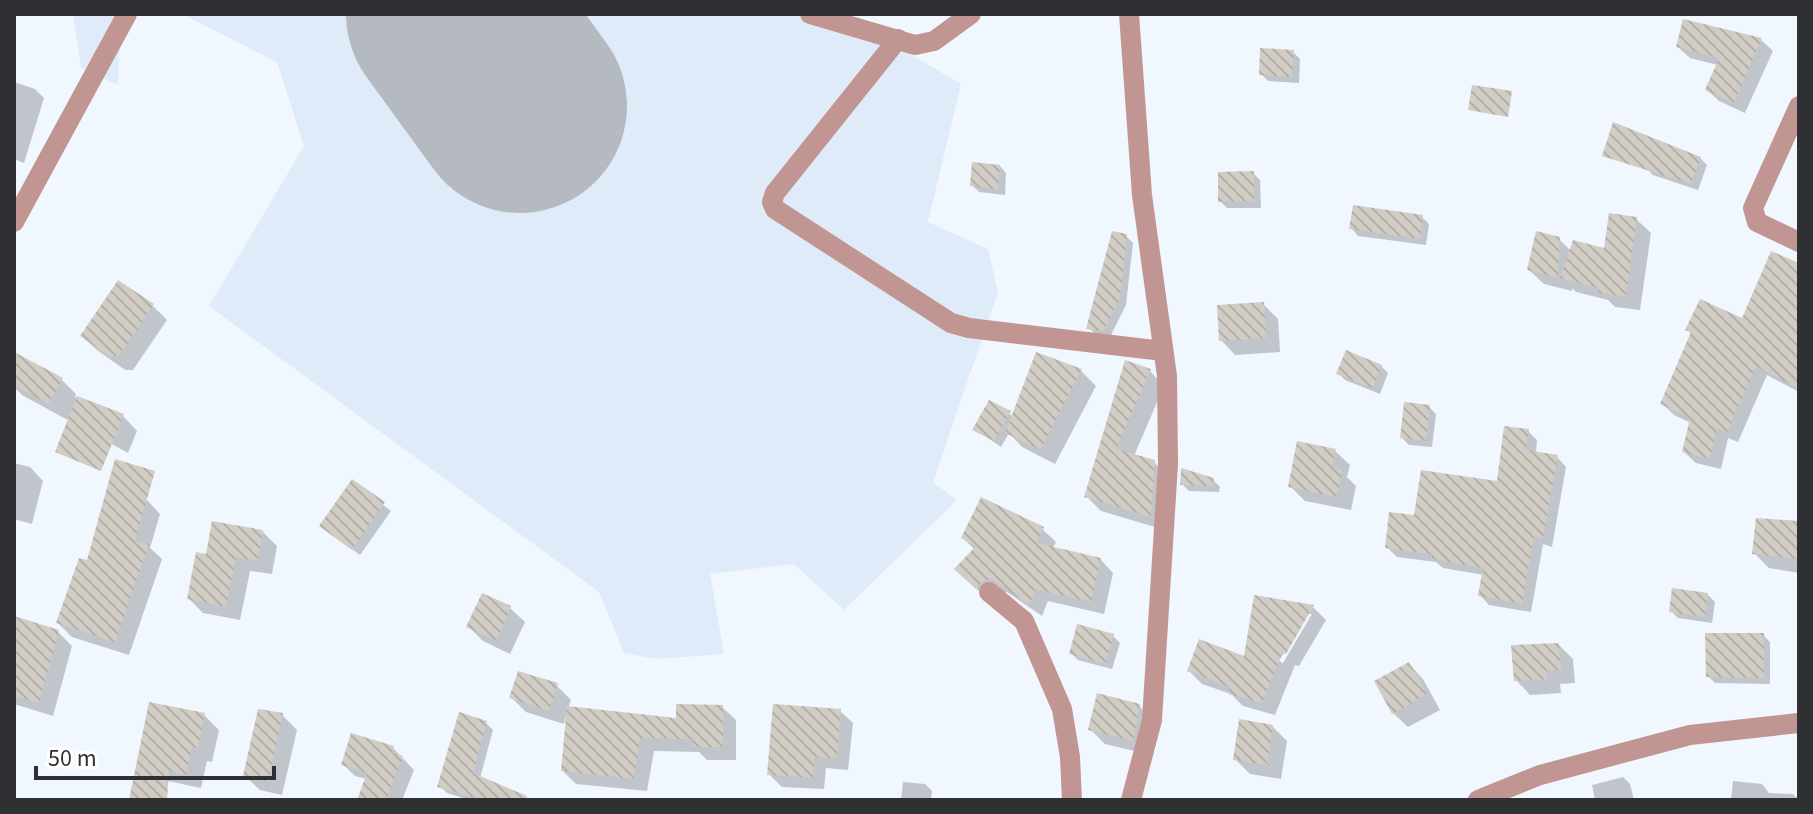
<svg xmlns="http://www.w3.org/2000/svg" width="1813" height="814" viewBox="0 0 1813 814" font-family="'Source Sans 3',sans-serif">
	<defs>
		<pattern id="building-back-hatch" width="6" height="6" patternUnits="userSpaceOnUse" patternTransform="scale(2)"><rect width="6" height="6" fill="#d1ccc4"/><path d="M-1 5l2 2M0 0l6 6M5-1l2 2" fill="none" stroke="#b4b0a9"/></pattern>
	</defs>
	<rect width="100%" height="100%" fill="#f0f7fe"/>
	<!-- built -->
	<g fill="#e0ebf9">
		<path d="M73,14H121L118,85L81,67Z"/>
		<path d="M182,14H842L961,84L928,222L988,249L998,292L933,482L957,500L844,610L794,564L710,574L724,654L657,659L624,653L599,592L209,306L304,146L277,62Z"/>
	</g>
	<!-- shadow -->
	<g fill="#0003" fill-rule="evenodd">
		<path d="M1685,21L1761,40L1773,51L1745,113L1719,101L1707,90L1718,65L1690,58L1678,47Z"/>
		<path d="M1293,52L1300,59L1299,83L1268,81L1261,74Z"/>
		<path d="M14,82L35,89L44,98L24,163L14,159Z"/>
		<path d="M1700,158L1707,165L1698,190L1653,175L1646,168Z"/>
		<path d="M1000,166L1006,173L1005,195L979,192L972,185Z"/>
		<path d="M1253,173L1260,180L1261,208H1227L1220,201Z"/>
		<path d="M1422,217L1429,224L1426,245L1358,236L1351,228Z"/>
		<path d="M1636,219L1651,233L1640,310L1615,307L1608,300L1576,292L1572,288V291L1544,284L1529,270L1559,239L1571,251H1606Z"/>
		<path d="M1126,236L1133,243L1126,305L1110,337L1096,335L1089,328Z"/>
		<path d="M1263,304L1278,319L1280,352L1235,355L1221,340Z"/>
		<path d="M153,306L167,320L133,370H125L97,350L82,336Z"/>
		<path d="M1687,330L1799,353V392L1767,375L1738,442L1728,438L1721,469L1696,463L1684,452L1691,423L1674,415L1663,404L1692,334Z"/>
		<path d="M1037,354L1081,371L1096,386L1055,464L1022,447L1009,433L1001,447L975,429L1009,413L1013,417Z"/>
		<path d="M1381,366L1388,373L1380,394L1345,380L1338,373Z"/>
		<path d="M14,369L62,380L76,394L75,397L123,416L137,431L128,453L22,395L14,387Z"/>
		<path d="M1150,371L1164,386L1134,456L1154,462L1169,477L1165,530L1101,511L1086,496Z"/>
		<path d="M1429,407L1436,414L1432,447L1409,445L1402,438Z"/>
		<path d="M1528,431L1537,440L1536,454L1557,457L1566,467L1552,547L1543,544L1531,612L1489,605L1480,595L1484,575L1443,568L1436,562L1397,557L1387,547L1415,518L1499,483Z"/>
		<path d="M1335,451L1350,465L1347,477L1356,486L1351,510L1305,501L1290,486Z"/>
		<path d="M14,463L30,467L43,481L32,524L14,519Z"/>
		<path d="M1213,480L1220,487L1219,492L1189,491L1182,484Z"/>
		<path d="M353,482L391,511L360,555L321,526Z"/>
		<path d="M146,499L160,514L150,548L162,559L129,655L72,637L58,623L88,563Z"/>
		<path d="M1799,524V573L1769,568L1754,553Z"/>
		<path d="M1042,529L1056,542L1053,548L1100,559L1113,573L1104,614L1048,601L1042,616L1007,592L997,593L990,601L969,582L975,550L963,538Z"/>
		<path d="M262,531L277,546L272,574L250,571L240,620L203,613L189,599L208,557Z"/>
		<path d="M1708,595L1715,602L1712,623L1678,618L1671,611Z"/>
		<path d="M1256,597L1313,607L1326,620L1299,666L1295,665L1275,715L1243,706L1231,694L1202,684L1189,671L1245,659ZM1307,614H1312L1283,663L1279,661Z"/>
		<path d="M510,608L525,622L510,654L483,641L469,627Z"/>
		<path d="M14,618L58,632L72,646L53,716L14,704Z"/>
		<path d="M1763,635L1770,642V684L1715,683L1708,676Z"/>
		<path d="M1113,636L1120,643L1112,669L1078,660L1071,653Z"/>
		<path d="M1559,645L1573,659L1575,683L1560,684L1561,693L1530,695L1516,680Z"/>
		<path d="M1409,664L1423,679L1440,710L1408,727L1393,713Z"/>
		<path d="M556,685L571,700L568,708L678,720L722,707L736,720V760H707L699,752L654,751L647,791L576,784L563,771L568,717L566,716L564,724L526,712L512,698Z"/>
		<path d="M1139,706L1154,721L1147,754L1105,744L1090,729Z"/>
		<path d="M840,711L853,723L848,770L826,768L824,789L782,787L769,774Z"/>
		<path d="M204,715L219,730L212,762L207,761L201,788L153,778Z"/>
		<path d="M282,715L297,730L282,795L260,790L245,776Z"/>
		<path d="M486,723L493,730L480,778L529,800H469L447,793L440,786Z"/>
		<path d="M1272,726L1287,741L1281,779L1250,774L1235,759Z"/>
		<path d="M393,748L414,770L402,800H359L367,779L355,776L344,765Z"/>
		<path d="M1623,777L1630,784L1634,800H1595L1592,785Z"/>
		<path d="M1733,781L1762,784L1769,793L1793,794L1799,800H1731Z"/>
		<path d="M903,782L925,784L932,791L931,800H901Z"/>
	</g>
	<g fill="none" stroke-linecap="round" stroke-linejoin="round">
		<!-- runway -->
		<path stroke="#b4babf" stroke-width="214" d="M453,14L520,106"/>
	</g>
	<!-- building -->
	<g fill="url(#building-back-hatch)">
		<path d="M1683,19L1762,38L1734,103L1705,90L1719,58L1676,47Z"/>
		<path d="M1260,48L1294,50L1292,77L1259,75Z"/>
		<path d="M1472,85L1512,91L1508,117L1468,110Z"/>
		<path d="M1613,122L1701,157L1691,184L1602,156Z"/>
		<path d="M972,162L1000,165L998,189L970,186Z"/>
		<path d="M1254,171V201L1218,202V172Z"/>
		<path d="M1353,205L1423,215L1420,239L1349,229Z"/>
		<path d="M1609,213L1637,217L1626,297L1598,293L1599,288L1560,278L1573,240L1604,248Z"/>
		<path d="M1112,231L1127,234L1120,298L1103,331L1086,329Z"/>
		<path d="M1536,231L1560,237L1558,278L1527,270Z"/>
		<path d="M1771,251L1799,263V389L1756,366L1727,432L1717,428L1710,459L1682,452L1690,418L1660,404L1691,332L1685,330L1700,299L1742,318Z"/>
		<path d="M118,280L154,304L119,356H109L80,336Z"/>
		<path d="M1264,302L1266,338L1219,341L1217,305Z"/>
		<path d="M1346,350L1382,365L1373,388L1336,374Z"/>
		<path d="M14,352L63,378L48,404L14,385Z"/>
		<path d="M1036,352L1082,369L1040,450L1005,433Z"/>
		<path d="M1125,360L1151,369L1116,449L1155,460L1151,517L1084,497Z"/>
		<path d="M77,396L124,414L101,471L55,452Z"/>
		<path d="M989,400L1011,411L994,441L972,430Z"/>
		<path d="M1404,402L1430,405L1426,441L1400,438Z"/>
		<path d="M1504,426L1529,429L1526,450L1558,455L1543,539L1534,536L1522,604L1478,596L1483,568L1431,559L1432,554L1385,548L1389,512L1414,515L1421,470L1497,481Z"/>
		<path d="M1297,441L1336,449L1332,467L1342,470L1337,497L1288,487Z"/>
		<path d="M115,459L155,471L135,541L149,544L115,642L56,623L79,558L87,560Z"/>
		<path d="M1181,468L1214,478L1213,486L1180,485Z"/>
		<path d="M352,479L385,502L352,550L319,526Z"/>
		<path d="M981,497L1044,527L1037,543L1101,558L1091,602L1035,589L1029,605L992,579L984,580L976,589L954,569L976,546L961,538Z"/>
		<path d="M1756,518L1799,521V559L1752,554Z"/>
		<path d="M212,521L263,530L258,561L236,557L226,607L187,599L196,552L206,554Z"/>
		<path d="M1672,588L1708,593L1705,617L1669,612Z"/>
		<path d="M482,593L511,606L496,641L466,627Z"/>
		<path d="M1254,595L1314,605L1286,654L1282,653L1262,703L1228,694L1230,687L1187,671L1199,639L1244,656Z"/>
		<path d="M14,616L59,630L39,703L14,696Z"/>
		<path d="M1077,624L1114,634L1105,664L1069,654Z"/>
		<path d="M1705,633H1764V678L1706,677Z"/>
		<path d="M1559,643L1561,669L1547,670V679L1514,681L1511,645Z"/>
		<path d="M1409,662L1427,694L1392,714L1374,681Z"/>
		<path d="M518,671L558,683L549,711L509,698Z"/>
		<path d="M1097,693L1140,704L1133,741L1088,730Z"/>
		<path d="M149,702L205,713L198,748L192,747L186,775L169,771L167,800H129Z"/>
		<path d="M676,704L723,705V747H692V739L640,738L634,779L561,771L567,706L676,718Z"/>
		<path d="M773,704L841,709L837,758L814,757L813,778L767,775Z"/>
		<path d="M258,709L283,713L268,782L243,776Z"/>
		<path d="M459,712L487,721L473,773L527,796L526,800H482L437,787Z"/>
		<path d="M1239,719L1273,725L1267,765L1233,760Z"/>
		<path d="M351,733L394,746L392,753L403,756L386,800H357L367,773L341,765Z"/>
	</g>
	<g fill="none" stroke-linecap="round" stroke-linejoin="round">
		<!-- minor -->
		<g stroke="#c19592" stroke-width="20">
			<path d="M810,14L915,45L934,41L971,14"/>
			<path d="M1129,14L1142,195L1167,376L1168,464L1152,720L1131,800"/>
			<path d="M898,39L775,193L772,202L775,209L951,323L969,328L1163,351"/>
			<path d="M1799,106L1753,208L1757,222L1799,242"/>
			<path d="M14,222L127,14"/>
			<path d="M989,592L1024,621L1062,709L1070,757L1072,800"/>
			<path d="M1478,800L1540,775L1690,735L1799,723"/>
		</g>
	</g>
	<!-- border -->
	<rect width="1813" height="814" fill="none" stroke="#2e3033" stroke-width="32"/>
	<!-- scale -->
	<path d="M36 766v12h238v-12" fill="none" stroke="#2e3033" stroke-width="4"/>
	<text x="48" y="766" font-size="24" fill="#2e3033" stroke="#ffffff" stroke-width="6" paint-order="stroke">50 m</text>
</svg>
